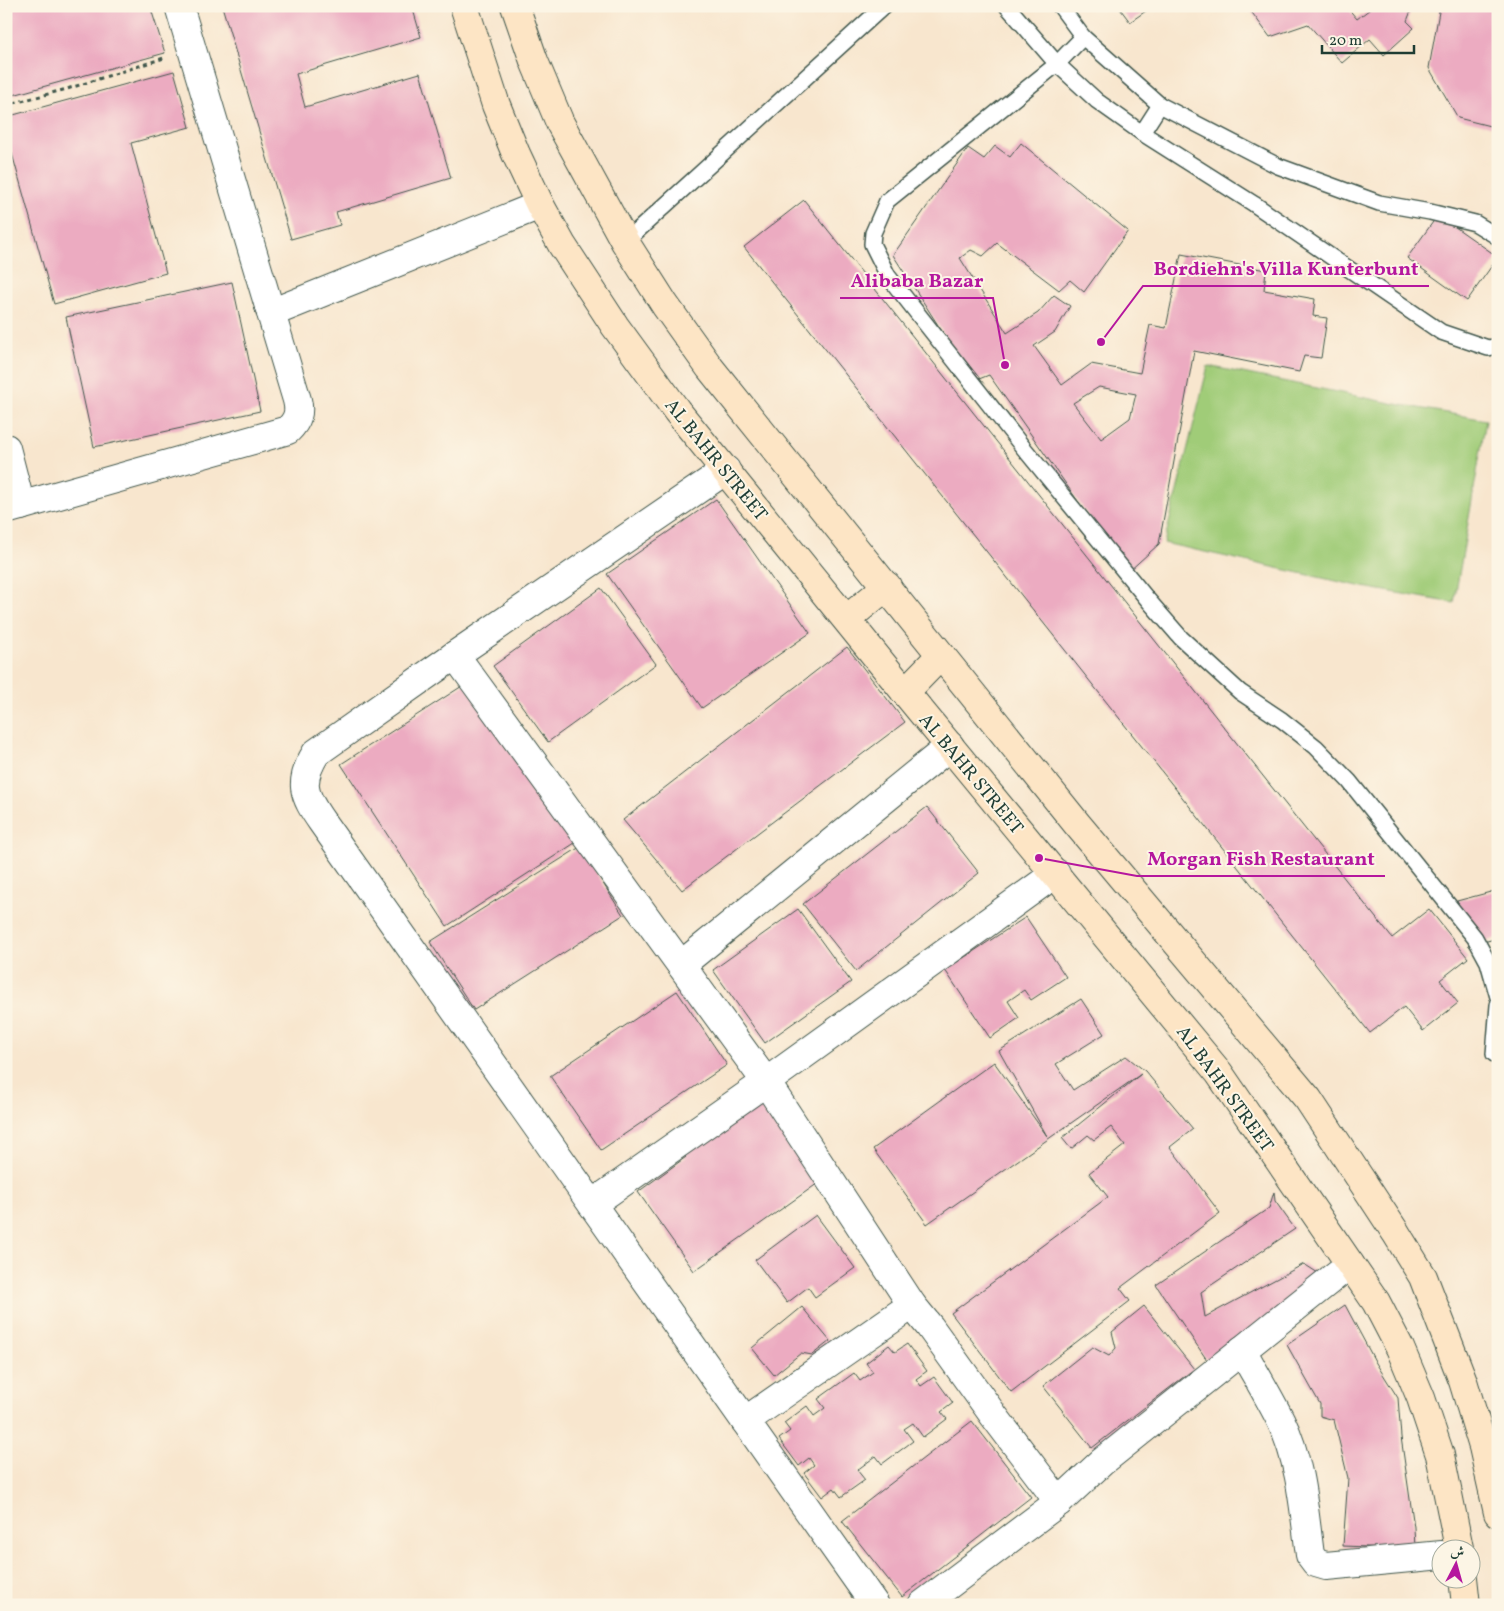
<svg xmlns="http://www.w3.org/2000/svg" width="1504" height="1611" viewBox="0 0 1504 1611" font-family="Vollkorn,Amiri,serif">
	<rect width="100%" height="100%" fill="#fcf5e5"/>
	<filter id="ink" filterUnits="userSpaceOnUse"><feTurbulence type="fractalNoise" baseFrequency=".02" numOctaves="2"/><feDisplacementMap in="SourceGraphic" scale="10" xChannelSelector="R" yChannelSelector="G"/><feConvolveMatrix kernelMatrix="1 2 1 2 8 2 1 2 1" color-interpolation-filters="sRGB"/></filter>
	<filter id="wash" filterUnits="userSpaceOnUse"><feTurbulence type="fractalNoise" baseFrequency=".0096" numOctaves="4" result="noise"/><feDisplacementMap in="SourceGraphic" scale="20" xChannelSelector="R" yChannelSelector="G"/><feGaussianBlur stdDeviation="1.12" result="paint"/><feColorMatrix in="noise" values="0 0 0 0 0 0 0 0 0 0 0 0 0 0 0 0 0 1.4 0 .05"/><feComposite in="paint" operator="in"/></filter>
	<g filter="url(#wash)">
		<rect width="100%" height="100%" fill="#f8e6ce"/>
		<!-- green -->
		<path fill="#a0cc78" stroke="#608456" d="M1208,366L1396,404L1486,420L1454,603L1363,587L1164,543Z"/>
		<g id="blocks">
			<!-- building -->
			<g fill="#ecabc1" fill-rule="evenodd">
				<path d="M6,6H150L165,53L6,97Z"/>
				<path d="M222,6H412L421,37L296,74L305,107L420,73L451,178L336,212L340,225L291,239Z"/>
				<path d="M1118,6H1153L1130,22Z"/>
				<path d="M1247,6H1346L1357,19L1374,6H1413L1407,21L1414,28L1384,55L1370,39L1342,63L1308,24L1270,37Z"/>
				<path d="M1440,6H1498V128L1458,118L1429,68Z"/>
				<path d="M174,71L190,127L131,143L166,273L54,304L6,132V117Z"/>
				<path d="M1021,143L1128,231L1084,292L1070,280L1059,290L997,243L983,256L971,250L960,258L1007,333L1038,313L1054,295L1070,306L1055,332L1034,346L1062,385L1091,364L1140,373L1150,325L1166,328L1181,254L1266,270L1264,290L1315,299L1313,316L1327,318L1321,358L1304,356L1299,372L1194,351L1159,544L1128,572L989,375L974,381L893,255L968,148L984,159L995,146L1010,157ZM1099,387L1136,394L1130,418L1101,439L1073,403Z"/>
				<path d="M804,200L1392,938L1429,909L1468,958L1440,980L1458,1003L1423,1031L1404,1007L1370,1033L744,247Z"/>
				<path d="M1438,215L1498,257L1467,301L1407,258Z"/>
				<path d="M232,282L260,411L94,447L66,317Z"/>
				<path d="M716,499L810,633L702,708L607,574Z"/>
				<path d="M601,588L656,664L548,742L493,666Z"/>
				<path d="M847,647L905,722L682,890L623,820Z"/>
				<path d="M473,679L578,841L447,926L341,764Z"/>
				<path d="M927,807L979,873L856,971L803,904Z"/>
				<path d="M580,847L623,915L474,1010L430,942Z"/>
				<path d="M1498,890V938L1469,946L1457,901Z"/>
				<path d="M798,909L851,982L765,1043L713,970Z"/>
				<path d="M1026,917L1066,977L1031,1000L1024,990L1008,1001L1019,1018L990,1038L945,970Z"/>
				<path d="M677,991L727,1065L601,1150L550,1076Z"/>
				<path d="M1081,999L1104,1034L1056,1064L1073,1090L1126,1056L1145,1071L1193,1129L1170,1147L1220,1213L1120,1288L1130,1301L1011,1392L951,1313L1108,1197L1089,1173L1125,1145L1111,1127L1094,1140L1088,1135L1071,1149L1062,1138L1141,1074L927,1224L873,1149L994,1062L1047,1136L999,1051Z"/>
				<path d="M761,1096L821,1181L694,1271L638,1192L686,1157L681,1152Z"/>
				<path d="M1274,1192L1275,1201L1295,1229L1201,1292L1205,1317L1304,1264L1329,1280L1209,1363L1156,1285L1269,1208Z"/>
				<path d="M816,1215L855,1268L815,1297L808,1287L787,1303L755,1260Z"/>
				<path d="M1345,1305L1376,1363L1398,1398L1401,1437L1414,1527L1415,1549L1343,1546L1348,1478L1334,1420L1320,1416V1404L1287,1345Z"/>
				<path d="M1144,1306L1194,1369L1092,1448L1043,1386L1092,1347L1109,1356L1116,1348L1112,1332Z"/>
				<path d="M802,1307L830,1341L812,1355L801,1353L774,1375L752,1348Z"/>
				<path d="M907,1344L927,1371L916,1379L921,1386L934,1377L953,1403L941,1412L947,1419L923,1437L913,1423L904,1429L913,1441L882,1464L876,1456L857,1470L865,1480L841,1497L834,1488L822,1497L804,1473L814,1465L809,1458L799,1466L779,1439L790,1431L784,1423L807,1406L814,1416L825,1408L818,1399L854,1373L860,1381L873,1372L866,1363L889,1345L895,1352Z"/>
				<path d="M972,1421L1031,1497L902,1597L842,1521Z"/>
			</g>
		</g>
	</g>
	<g filter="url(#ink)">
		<use href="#blocks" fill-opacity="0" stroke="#40564b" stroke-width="1"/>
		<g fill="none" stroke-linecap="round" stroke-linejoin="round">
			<!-- service casing -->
			<g stroke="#40564b" stroke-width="18">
				<g id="service">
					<path d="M1007,6L1057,64L1097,101L1142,133L1254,204L1441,332L1488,348L1498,346"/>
					<path d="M1060,6L1083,37L1160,105L1278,166L1379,203L1430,212L1475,223L1498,237"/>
					<path d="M1083,37L1057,64L887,201L873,233L872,244L888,276L1022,446L1148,600L1181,638L1240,692L1282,720L1316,747L1349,781L1475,938L1488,962L1498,997"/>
					<path d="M1142,133L1160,105"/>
					<path d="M625,242L884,6"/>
					<path d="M1494,1054L1498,1005"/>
				</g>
			</g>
			<!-- minor casing -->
			<g stroke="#40564b" stroke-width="30">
				<g id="minor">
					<path d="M271,313L540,205"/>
					<path d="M6,448L21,506"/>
					<path d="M726,470L455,655L316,753C298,782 303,795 322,822L875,1605"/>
					<path d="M6,510L288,430C298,420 300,412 297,400L179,6"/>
					<path d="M455,655L766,1082L912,1305L930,1327L994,1416L1059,1502L1102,1462L1350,1264"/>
					<path d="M681,965L950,746"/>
					<path d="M592,1204L766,1082L1056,873"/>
					<path d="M1242,1350C1255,1374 1269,1397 1281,1421C1301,1462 1304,1510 1310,1555L1316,1563L1326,1566L1442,1555"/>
					<path d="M745,1421L912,1305"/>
					<path d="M922,1605L1059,1502"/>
				</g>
			</g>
			<!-- secondary casing -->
			<g stroke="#40564b" stroke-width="30">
				<g id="secondary">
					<path d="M464,6L496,105L516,154L540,205L562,245L615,326L677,411L905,692L1219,1073L1376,1302L1400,1348L1421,1398L1440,1455L1459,1548"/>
					<path d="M515,6L534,61L560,123L625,242L665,305L710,368L1077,824L1308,1099L1396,1233L1423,1277L1463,1381L1483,1447L1498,1513"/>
					<path d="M847,619L887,586"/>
					<path d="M905,692L941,655"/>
					<path d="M1463,1578L1466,1605"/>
				</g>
			</g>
			<!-- path -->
			<path stroke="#40564b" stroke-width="3" stroke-dasharray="4 4" stroke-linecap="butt" d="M6,105L67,89L164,58"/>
			<!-- service -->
			<use href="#service" stroke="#fff" stroke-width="15"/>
			<!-- minor -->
			<use href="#minor" stroke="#fff" stroke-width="28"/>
			<!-- secondary -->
			<use href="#secondary" stroke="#fde5c5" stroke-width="28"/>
		</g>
	</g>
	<g text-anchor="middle" stroke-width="4" stroke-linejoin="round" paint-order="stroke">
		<!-- street labels -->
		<g font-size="19" fill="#1f3d34" stroke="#fcf5e5">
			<text transform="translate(717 459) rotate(51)" y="7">AL BAHR STREET</text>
			<text transform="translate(972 773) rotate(50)" y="7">AL BAHR STREET</text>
			<text transform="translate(1226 1088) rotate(54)" y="7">AL BAHR STREET</text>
		</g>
	</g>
	<!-- callouts -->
	<path fill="none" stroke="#b5179e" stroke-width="2" d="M1101 342L1143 286H1429M1005 365L993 298H840M1039 858L1137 876H1385"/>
	<g fill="#b5179e" stroke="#fcf5e5" stroke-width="2">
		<circle cx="1101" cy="342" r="5"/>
		<circle cx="1005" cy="365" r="5"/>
		<circle cx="1039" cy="858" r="5"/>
	</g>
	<g font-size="20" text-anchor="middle" font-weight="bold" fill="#b5179e" stroke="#fcf5e5" stroke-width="4" stroke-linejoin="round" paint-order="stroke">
		<text x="1286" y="275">Bordiehn's Villa Kunterbunt</text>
		<text x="917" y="287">Alibaba Bazar</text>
		<text x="1261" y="865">Morgan Fish Restaurant</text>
	</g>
	<!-- margin -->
	<rect width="1504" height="1611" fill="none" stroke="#fcf5e5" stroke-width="25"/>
	<!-- north arrow -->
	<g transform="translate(1456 1564) rotate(6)"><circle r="24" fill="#fcf5e5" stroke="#a4ab9e"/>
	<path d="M0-4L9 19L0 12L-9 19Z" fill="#b5179e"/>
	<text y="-8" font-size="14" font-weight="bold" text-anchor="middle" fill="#1f3d34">ش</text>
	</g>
	<!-- scale -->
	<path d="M1322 45v8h92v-8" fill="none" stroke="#1f3d34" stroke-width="2.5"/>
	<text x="1329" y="45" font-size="15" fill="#1f3d34" stroke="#fcf5e5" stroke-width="4" paint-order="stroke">20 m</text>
</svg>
